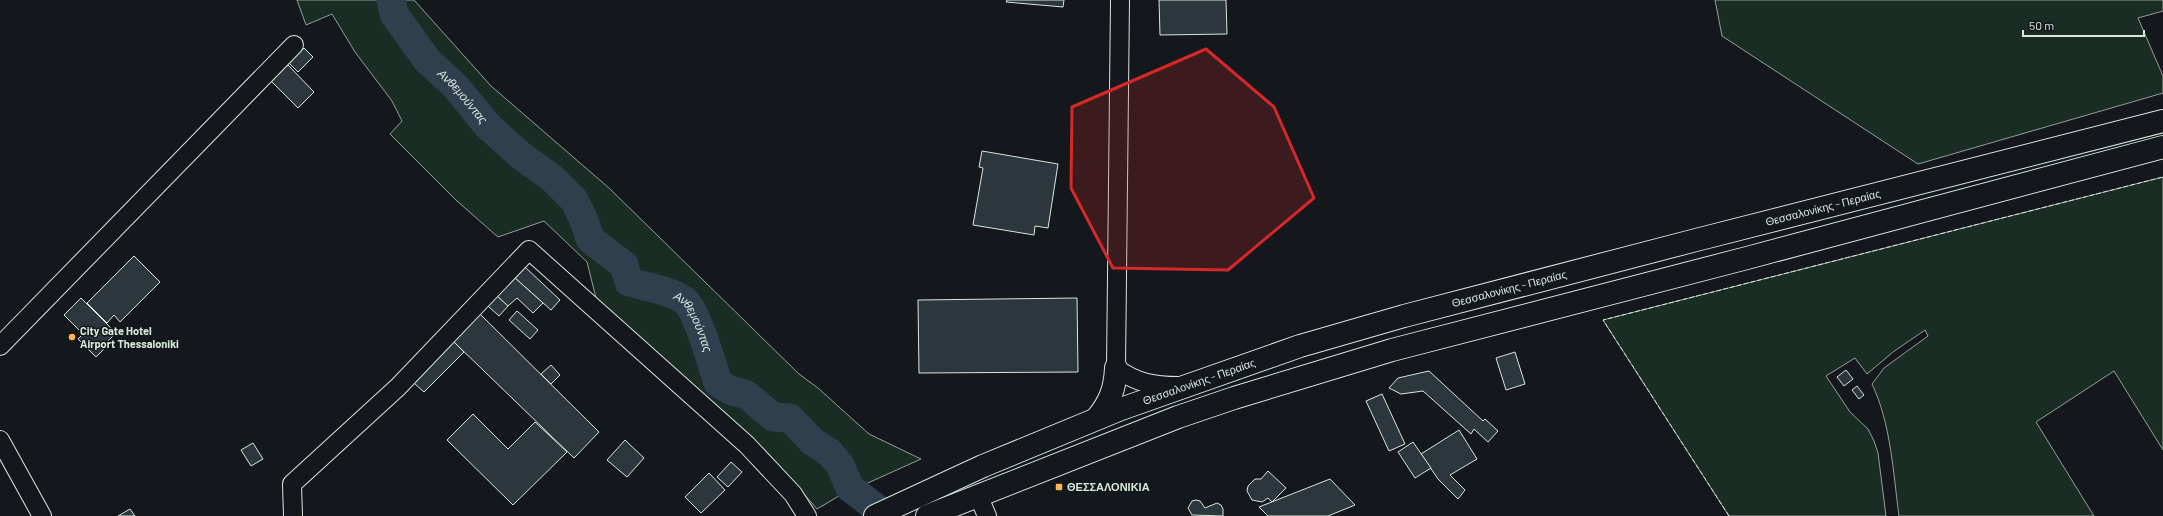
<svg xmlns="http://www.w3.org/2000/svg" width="2163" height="516" viewBox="0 0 2163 516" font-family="Barlow,sans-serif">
	<rect width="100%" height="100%" fill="#14181c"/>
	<!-- green -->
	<g fill="#1a2d24" stroke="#939e99">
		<path d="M297,0H414L491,86L609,188L799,374L818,388L869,434L921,459L839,496L817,509L797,486L596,298L587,262L544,221L498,237L457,201L390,134L402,121L392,101L355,52L332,14L306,25Z"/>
		<path d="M1715,0H2163V11L2138,18L2163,76V93L1918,164L1722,36Z"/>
		<path d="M2163,177V450L2114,371L2036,422L2094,516H1899C1893,472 1891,424 1872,384L1884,368L1928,336L1925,330L1893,352L1867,374L1855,358L1826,376L1850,412L1868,429L1874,441L1878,453L1886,516H1729L1603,320Z"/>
	</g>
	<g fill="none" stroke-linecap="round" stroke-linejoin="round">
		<!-- river -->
		<path stroke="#2f3f4d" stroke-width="29" id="s1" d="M391,0L394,14L427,60L456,87L487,125L520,155L552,178L574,200L584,220L590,239L624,265L629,282C644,286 672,291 685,301C696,309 713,367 718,383L730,390L747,395L773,417L790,418L813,442L829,452L840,465L850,488L887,516"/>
	</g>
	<!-- building -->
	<g fill="#2c363c" stroke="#d8e6dc">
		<path d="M1007,0H1064L1063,7L1006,2Z"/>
		<path d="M1159,0H1226L1227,34L1160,35Z"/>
		<path d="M304,48L313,57L298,72L289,63Z"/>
		<path d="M288,65L314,92L298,108L271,81Z"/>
		<path d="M982,151L1058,164L1048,228L1035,226L1034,235L973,225L983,168L979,167Z"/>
		<path d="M134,256L160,282L120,322L114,315L107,323L87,303Z"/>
		<path d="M525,267L560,300L551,310L515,278Z"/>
		<path d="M515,278L543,303L533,313L517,298L508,306L497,296Z"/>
		<path d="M497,296L508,306L499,316L488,306Z"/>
		<path d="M81,298L116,333L108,341L110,343L96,357L78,339L83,334L64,315Z"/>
		<path d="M1077,298L1078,372L919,373L918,300Z"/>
		<path d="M517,311L538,330L530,339L509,320Z"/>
		<path d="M480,314L599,432L574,458L454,342Z"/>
		<path d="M454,342L464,352L424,392L414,383Z"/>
		<path d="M1515,352L1525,384L1506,390L1496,358Z"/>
		<path d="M551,365L560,375L551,384L541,374Z"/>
		<path d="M1846,370L1853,379L1844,386L1837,377Z"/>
		<path d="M1429,371L1483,421L1485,419L1498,431L1488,442L1474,429L1471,434L1423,391L1401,394L1389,388L1398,378Z"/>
		<path d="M1857,386L1864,395L1859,399L1852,390Z"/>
		<path d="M1382,394L1405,444L1389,451L1366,401Z"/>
		<path d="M473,414L508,449L535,422L567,452L513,505L447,440Z"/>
		<path d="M1459,430L1477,459L1450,475L1465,490L1458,499L1438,479L1421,454Z"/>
		<path d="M625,440L644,458L627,477L607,460Z"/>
		<path d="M1413,442L1431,468L1415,478L1398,452Z"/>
		<path d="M253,443L263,459L251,466L241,450Z"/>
		<path d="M731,462L742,472L728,487L717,477Z"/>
		<path d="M1268,471L1286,488L1272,502L1268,498L1262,502L1252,500L1247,491L1248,486L1255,479H1261Z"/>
		<path d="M709,473L725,490L701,513L685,497Z"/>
		<path d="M1330,479L1355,505L1328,516H1268L1259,507Z"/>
		<path d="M1196,500L1200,501L1205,508L1217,503L1221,505L1223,509V516L1192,515L1188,508L1192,501Z"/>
		<path d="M130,509L135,516H118Z"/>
	</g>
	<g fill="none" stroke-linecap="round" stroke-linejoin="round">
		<!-- minor casing -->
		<g stroke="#d8e6dc" stroke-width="20">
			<g id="minor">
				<path d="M1120,0L1116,368C1136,383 1154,386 1179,386"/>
				<path d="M0,346L294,45"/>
				<path d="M0,440L42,516"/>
				<path d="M978,495L987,516"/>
				<path d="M293,516L292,484L398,387L529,250L747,445L793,494L807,516"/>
			</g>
		</g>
		<!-- major casing -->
		<g stroke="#d8e6dc" stroke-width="24">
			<g id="major">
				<path d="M1097,418C1110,402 1115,389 1116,368"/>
				<path id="s2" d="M875,516L983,466L1121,409L1300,346L1404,316L1696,240L2163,121"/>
				<path d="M927,516L1178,417L1234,398L1392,350L1747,258L2163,147"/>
			</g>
		</g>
		<!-- minor -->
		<use href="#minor" stroke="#14181c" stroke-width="18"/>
		<!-- major -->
		<use href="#major" stroke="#14181c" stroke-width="22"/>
		<!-- fence -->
		<path stroke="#d8e6dc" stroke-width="1" stroke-dasharray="5 2" stroke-linecap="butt" d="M1729,516L1603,320L2163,177"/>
	</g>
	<!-- marked area -->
	<path fill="#d62828" fill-opacity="0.2" stroke="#d62828" stroke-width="3" stroke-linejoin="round" d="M1206,49L1274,107L1314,198L1228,270L1113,268L1071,188L1072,107Z"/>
	<!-- markers -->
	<g fill="#ffb74d" stroke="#14181c" stroke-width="1.5">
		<circle cx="72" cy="337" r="4"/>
		<rect x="1055" y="483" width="8" height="8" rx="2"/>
	</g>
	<g text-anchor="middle" stroke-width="3" stroke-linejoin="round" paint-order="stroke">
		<!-- street labels -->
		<g font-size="11" fill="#d8e6dc" stroke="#14181c">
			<text dy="4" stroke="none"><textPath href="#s2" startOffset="999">Θεσσαλονίκης - Περαίας</textPath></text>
			<text dy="4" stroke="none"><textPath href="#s2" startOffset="675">Θεσσαλονίκης - Περαίας</textPath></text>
			<text dy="4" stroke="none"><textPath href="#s2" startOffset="351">Θεσσαλονίκης - Περαίας</textPath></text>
		</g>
		<!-- poi labels -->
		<g font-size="11" font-weight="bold" fill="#d8e6dc" stroke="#14181c" text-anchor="start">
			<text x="80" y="335">City Gate Hotel<tspan x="80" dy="13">Airport Thessaloniki</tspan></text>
			<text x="1067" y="491">ΘΕΣΣΑΛΟΝΙΚΙΑ</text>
		</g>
		<!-- water labels -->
		<g font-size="12" font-style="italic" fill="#d8e6dc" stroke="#14181c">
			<text dy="4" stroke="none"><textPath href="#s1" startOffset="122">Ανθεμούντας</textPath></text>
			<text dy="4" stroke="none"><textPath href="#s1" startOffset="459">Ανθεμούντας</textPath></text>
		</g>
	</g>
	<!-- scale -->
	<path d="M2023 30v6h121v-6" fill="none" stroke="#d8e6dc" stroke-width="2"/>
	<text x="2029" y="30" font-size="12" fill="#d8e6dc" stroke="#14181c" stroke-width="3" paint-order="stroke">50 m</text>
</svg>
